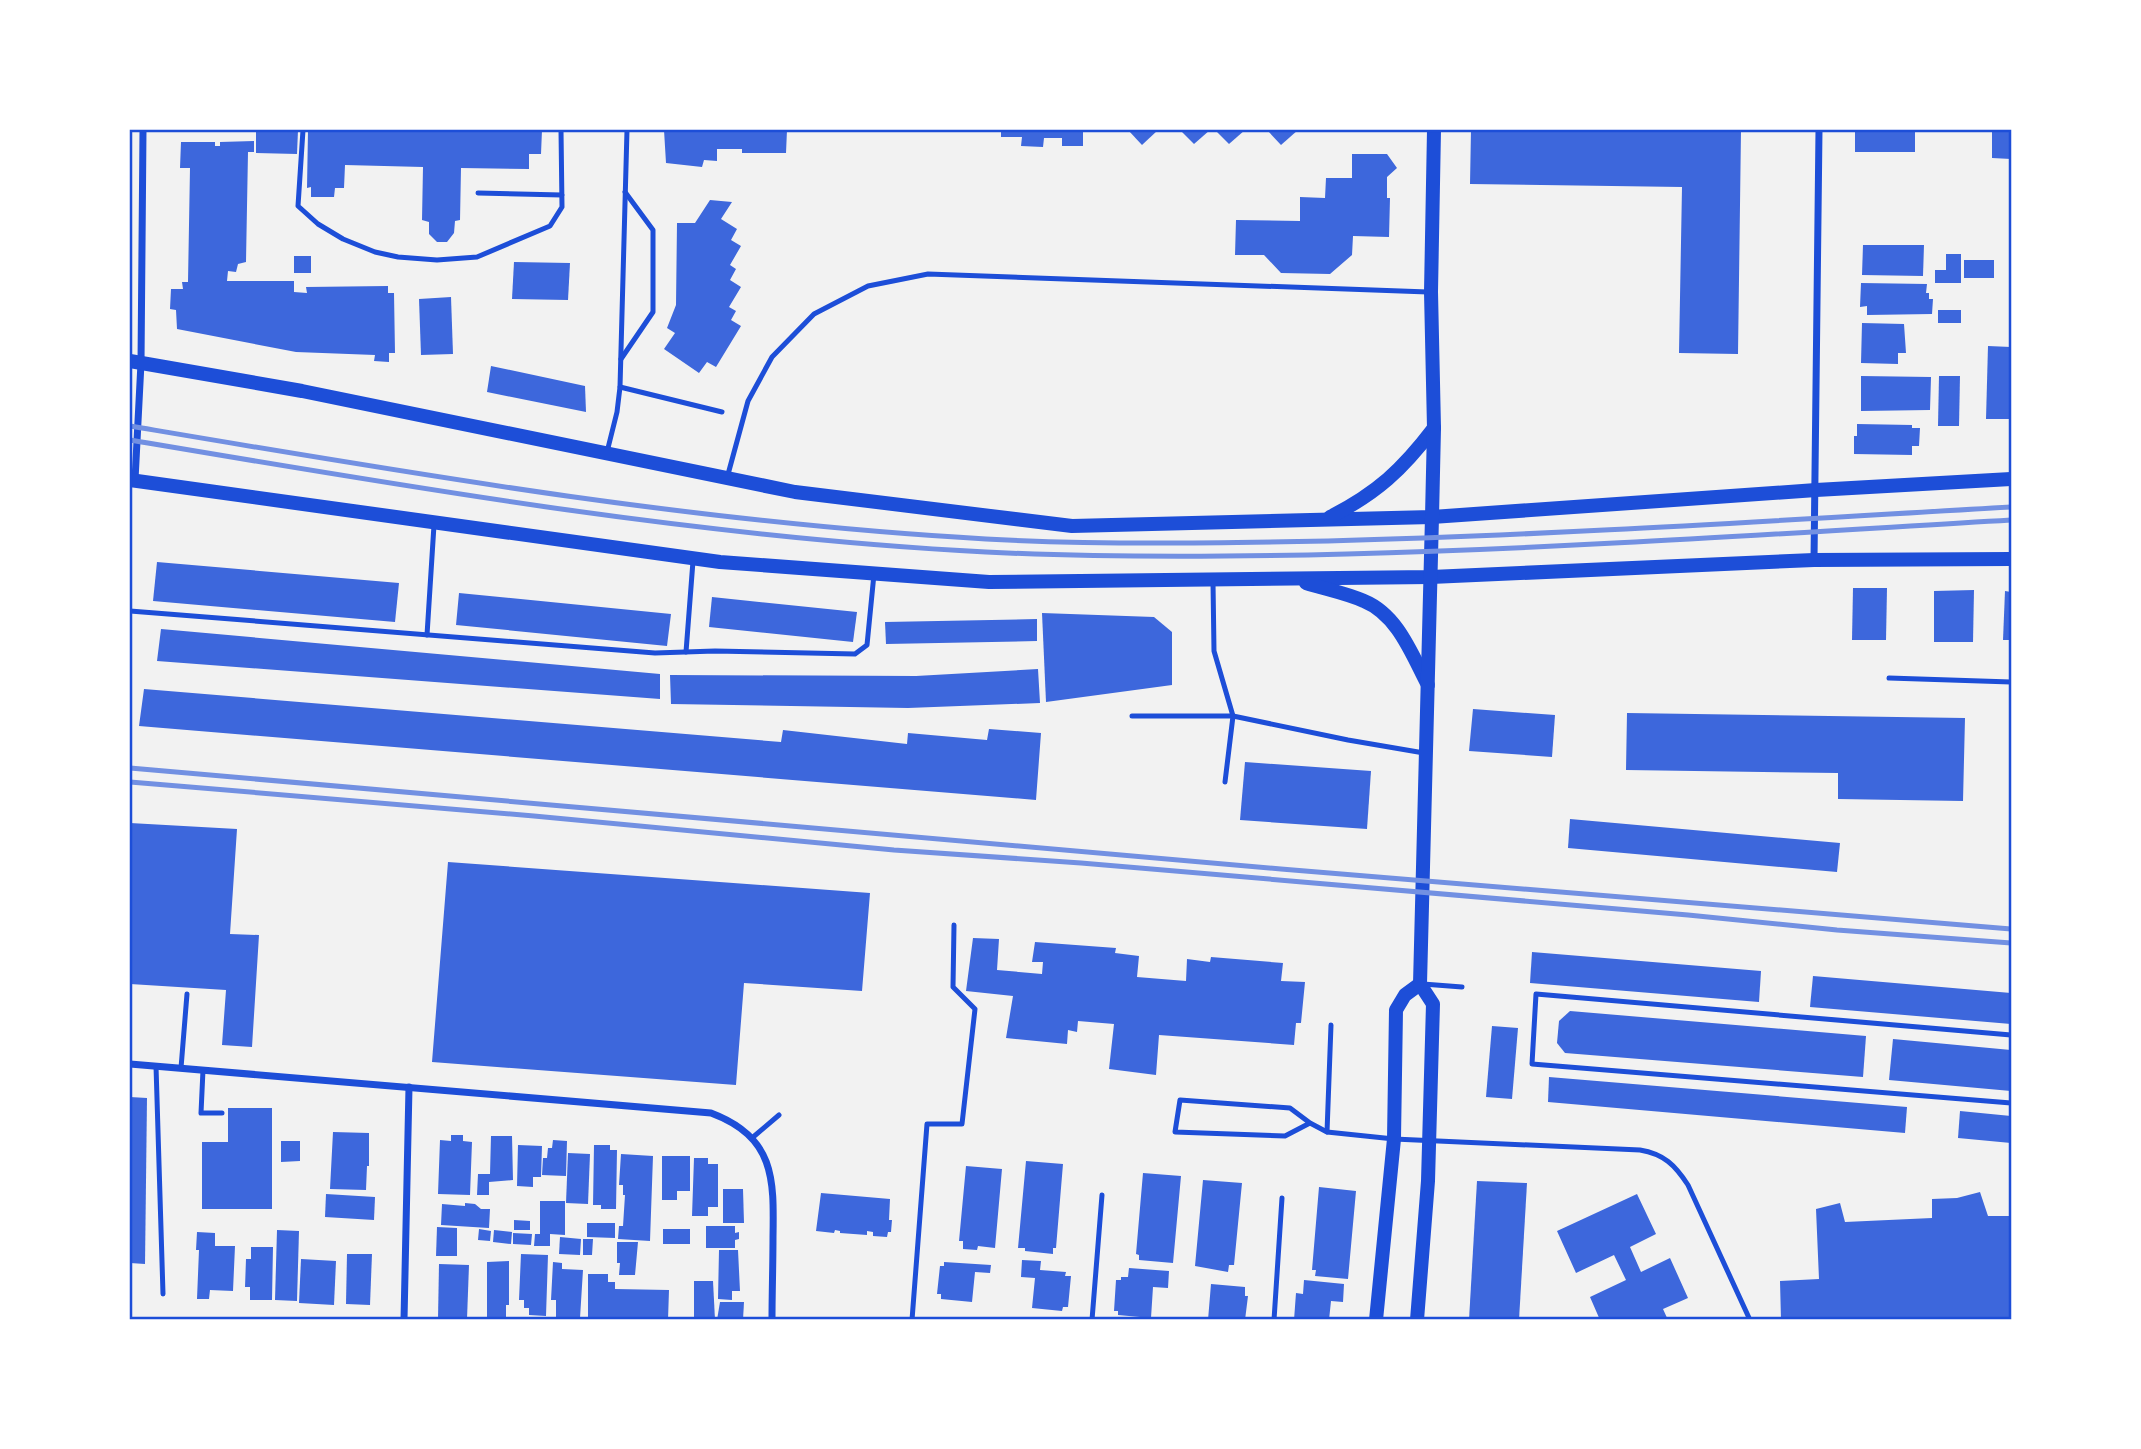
<svg xmlns="http://www.w3.org/2000/svg" width="2141" height="1449" viewBox="0 0 2141 1449" font-family="'Space Grotesk',sans-serif">
	<rect width="100%" height="100%" fill="#f2f2f2"/>
	<!-- building -->
	<g fill="#3d67dc">
		<path d="M256,130H298L297,154L256,153Z"/>
		<path d="M308,130H542L541,154H529V169L461,168L460,220L455,221L454,233L447,242H437L429,234V222L422,220L423,167L345,165L344,188H335L334,197H311V187L307,188Z"/>
		<path d="M664,130H787L786,153H742V149H717V161L704,160L702,167L666,163Z"/>
		<path d="M1001,130H1083V146H1062V138H1044L1043,147L1021,146L1022,137H1001Z"/>
		<path d="M1128,130H1158L1142,145Z"/>
		<path d="M1180,130H1210L1194,144Z"/>
		<path d="M1215,130H1245L1229,144Z"/>
		<path d="M1267,130H1298L1281,145Z"/>
		<path d="M1471,130H1741L1738,354L1679,353L1682,187L1470,184Z"/>
		<rect x="1855" y="130" width="60" height="22"/>
		<path d="M1992,130H2011V159L1992,158Z"/>
		<path d="M254,141V152H248L246,262L238,264L236,272L228,271L227,281H294V292L307,293L306,287L388,286V293H394L395,353H389V362L374,361L375,355L296,352L177,329L176,310L170,309L171,289H183L182,282H188L190,168H180L181,142H215V146H220V142Z"/>
		<path d="M1352,154H1387L1397,168L1387,177V198H1390L1389,237L1353,236L1352,255L1330,274L1281,273L1264,255H1235L1236,220L1300,221V197L1325,198L1326,178H1352Z"/>
		<path d="M710,200L732,202L721,219L737,229L731,240L741,246L730,265L736,269L730,280L741,287L729,307L736,311L731,320L741,326L716,367L707,362L699,373L664,349L675,333L667,328L676,305L677,223H695Z"/>
		<path d="M1863,245H1924L1923,276L1862,275Z"/>
		<path d="M1946,254H1961V283H1935V270H1946Z"/>
		<rect x="294" y="256" width="17" height="17"/>
		<rect x="1964" y="260" width="30" height="18"/>
		<path d="M514,262L570,263L568,300L512,299Z"/>
		<path d="M1861,283L1927,284L1926,293H1929V299H1933L1932,314L1867,315V306L1860,307Z"/>
		<path d="M451,297L453,354L421,355L419,299Z"/>
		<rect x="1938" y="310" width="23" height="13"/>
		<path d="M1862,323L1904,324L1906,353H1898V364L1861,363Z"/>
		<path d="M1988,346L2011,347V419H1986Z"/>
		<path d="M491,366L585,386L586,412L487,392Z"/>
		<path d="M1861,376L1931,377L1930,410L1861,411Z"/>
		<path d="M1939,376H1960L1959,426H1938Z"/>
		<path d="M1857,424L1912,425V428H1920L1919,446H1912V455L1854,454V436H1857Z"/>
		<path d="M157,562L399,583L395,622L153,601Z"/>
		<path d="M1853,588H1887L1886,640H1852Z"/>
		<path d="M1974,590L1973,642H1934V591Z"/>
		<path d="M2005,591L2011,592V640H2003Z"/>
		<path d="M459,593L671,614L667,646L456,625Z"/>
		<path d="M712,597L857,612L853,642L709,627Z"/>
		<path d="M1042,613L1154,617L1172,632V685L1046,702Z"/>
		<path d="M1037,619V641L886,644L885,622Z"/>
		<path d="M161,629L660,674V699L157,661Z"/>
		<path d="M1038,669L1040,703L908,708L671,704L670,675L916,676Z"/>
		<path d="M144,689L781,742L783,730L907,744L908,733L987,740L989,729L1041,733L1036,800L139,726Z"/>
		<path d="M1473,709L1555,715L1552,757L1469,751Z"/>
		<path d="M1627,713L1965,718L1963,801L1838,799V773L1626,770Z"/>
		<path d="M1245,762L1371,771L1367,829L1240,820Z"/>
		<path d="M1570,819L1840,843L1837,872L1568,848Z"/>
		<path d="M130,823L237,829L230,934L259,935L252,1047L222,1045L226,990L130,984Z"/>
		<path d="M448,862L870,893L862,991L744,983L736,1085L432,1062Z"/>
		<path d="M973,938L999,939L997,970L1042,974L1043,962H1032L1035,942L1116,948L1115,953L1139,956L1137,977L1186,981L1187,959L1210,962L1211,957L1283,963L1281,981L1305,982L1301,1023H1296L1294,1045L1159,1035L1156,1075L1109,1069L1114,1024L1078,1021L1077,1032L1068,1030L1067,1044L1006,1038L1013,996L966,991Z"/>
		<path d="M1532,952L1761,971L1759,1002L1530,983Z"/>
		<path d="M1813,976L2011,993V1024L1810,1007Z"/>
		<path d="M1570,1011L1866,1036L1863,1077L1565,1053L1557,1043L1559,1021Z"/>
		<path d="M1492,1026L1518,1028L1512,1099L1486,1097Z"/>
		<path d="M1893,1039L2011,1050V1091L1889,1080Z"/>
		<path d="M1549,1077L1907,1107L1905,1133L1548,1102Z"/>
		<path d="M130,1097L147,1098L145,1264L130,1263Z"/>
		<path d="M228,1108H272V1209H202V1142H228Z"/>
		<path d="M1960,1111L2011,1116V1143L1958,1138Z"/>
		<path d="M333,1132L369,1133V1166H367L366,1190L330,1189Z"/>
		<path d="M451,1135H463V1141L472,1142L470,1195L438,1194L440,1140L451,1141Z"/>
		<path d="M491,1136H512L513,1180L489,1182V1195H477L478,1174H490Z"/>
		<path d="M553,1140L567,1141L566,1176L542,1175L543,1158H547L548,1148H552Z"/>
		<path d="M281,1141H300V1161L281,1162Z"/>
		<path d="M518,1145L542,1146L541,1177H533V1187L517,1186Z"/>
		<path d="M594,1145H610V1150H617L616,1209H601V1205H593Z"/>
		<path d="M568,1153L590,1154L588,1204L566,1203Z"/>
		<path d="M621,1154L653,1156L650,1241L618,1239L619,1226H623L625,1195H623V1185H619Z"/>
		<path d="M662,1156H690V1191H677V1200H662Z"/>
		<path d="M694,1158H708V1164H718V1207H708V1216H692Z"/>
		<path d="M1026,1161L1063,1164L1056,1248H1053V1254L1025,1251V1248H1018Z"/>
		<path d="M966,1166L1002,1169L995,1248L978,1246L977,1250L963,1249V1241H959Z"/>
		<path d="M1143,1173L1181,1176L1173,1263L1139,1260V1255L1136,1254Z"/>
		<path d="M1203,1180L1242,1183L1234,1265H1229L1228,1272L1195,1266Z"/>
		<path d="M1477,1181L1527,1183L1519,1320H1469Z"/>
		<path d="M1319,1187L1356,1191L1348,1279L1315,1276L1316,1270H1312Z"/>
		<path d="M723,1189H743L744,1223H723Z"/>
		<path d="M1980,1192L1988,1216H2011V1320H1781L1780,1281L1819,1279L1816,1209L1840,1203L1845,1222L1932,1218V1199L1957,1198Z"/>
		<path d="M821,1193L890,1199L889,1220H892L891,1232H888L887,1237L873,1236V1232L867,1231V1235L840,1233V1231L835,1230L834,1233L816,1231Z"/>
		<path d="M326,1194L375,1197L374,1220L325,1217Z"/>
		<path d="M1637,1194L1656,1234L1630,1247L1641,1272L1670,1258L1688,1298L1663,1309L1668,1320H1600L1590,1297L1626,1280L1614,1255L1576,1273L1557,1231Z"/>
		<path d="M540,1201H565V1235L550,1234V1246H534L535,1234H540Z"/>
		<path d="M465,1203L475,1204L481,1209H490L489,1228L441,1225L442,1204L465,1206Z"/>
		<path d="M514,1220L530,1221V1230H514Z"/>
		<path d="M587,1223H615V1238L587,1237Z"/>
		<path d="M706,1226H735V1233L739,1232V1239L735,1240V1248H706Z"/>
		<path d="M437,1227L457,1228V1256H436Z"/>
		<path d="M479,1229L491,1231L490,1241L478,1240Z"/>
		<rect x="663" y="1229" width="27" height="15"/>
		<path d="M277,1230L299,1231L297,1301L275,1300Z"/>
		<path d="M494,1230L512,1232L511,1244L493,1242Z"/>
		<path d="M197,1232L215,1233V1246H235L233,1291L210,1290L209,1299H197L199,1250H196Z"/>
		<path d="M513,1233L532,1234L531,1245L513,1244Z"/>
		<path d="M560,1237L581,1239L580,1255L559,1254Z"/>
		<path d="M583,1239H593L592,1255H583Z"/>
		<path d="M617,1242H638L635,1275H619L620,1263H617Z"/>
		<path d="M251,1247H273L272,1300H250V1287H245L246,1259H251Z"/>
		<path d="M719,1250H738L740,1291H732V1300L718,1299Z"/>
		<path d="M347,1254H372L370,1305L346,1304Z"/>
		<path d="M521,1254L548,1255L546,1316L529,1315V1308H524V1300H519Z"/>
		<path d="M301,1259L336,1261L334,1305L299,1303Z"/>
		<path d="M1022,1260L1041,1261L1040,1270L1066,1272L1065,1276H1071L1068,1307H1063L1062,1311L1032,1308L1035,1278L1021,1277Z"/>
		<path d="M509,1261V1305H506V1318L487,1320V1262Z"/>
		<path d="M553,1262L562,1263V1269L583,1270L580,1318L556,1317V1300H551Z"/>
		<path d="M944,1262L991,1265L990,1273L975,1272L972,1302L941,1299V1294H937L940,1266H944Z"/>
		<path d="M439,1264L469,1265L467,1319H438Z"/>
		<path d="M1129,1268L1169,1271L1168,1288L1153,1287L1151,1318L1118,1315V1311H1114L1116,1280H1121V1277H1128Z"/>
		<path d="M588,1274H608V1282H615V1289L669,1290L668,1320H588Z"/>
		<path d="M1304,1280L1344,1284L1343,1302L1331,1301L1329,1320H1294L1296,1293L1303,1294Z"/>
		<path d="M694,1281H713L715,1320H694Z"/>
		<path d="M1211,1284L1245,1287V1296H1248L1245,1320H1208Z"/>
		<path d="M720,1302H744L743,1320H717Z"/>
	</g>
	<g fill="none" stroke-linecap="round" stroke-linejoin="round">
		<!-- service -->
		<g stroke="#1d4ed8" stroke-width="5">
			<path d="M303,130L298,206L318,224L343,239L375,252L398,257L437,260L477,257L550,226L562,207L561,130"/>
			<path d="M478,193L562,195"/>
			<path d="M621,359L653,312V230L625,192"/>
			<path d="M620,387L627,130"/>
			<path d="M607,452L617,412L620,387L722,412"/>
			<path d="M727,478L748,401L772,357L814,314L868,286L928,274L1428,292"/>
			<path d="M1213,582L1214,651L1233,716L1225,782"/>
			<path d="M130,611L655,653L715,651L855,654L867,645L874,574"/>
			<path d="M427,635L434,525"/>
			<path d="M686,652L693,561"/>
			<path d="M1889,678L2011,682"/>
			<path d="M1132,716H1233L1348,740L1424,753"/>
			<path d="M1423,984L1462,987"/>
			<path d="M1331,1025L1327,1132L1394,1139L1640,1150C1664,1154 1675,1165 1688,1185L1750,1320"/>
			<path d="M2011,1035L1536,994L1532,1064L2011,1103"/>
			<path d="M156,1066L163,1294"/>
			<path d="M181,1068L187,994"/>
			<path d="M203,1070L201,1113H222"/>
			<path d="M1310,1123L1285,1136L1175,1132L1180,1100L1290,1108L1310,1123L1327,1132"/>
			<path d="M752,1138L779,1115"/>
			<path d="M912,1320L927,1124H962L975,1009L953,987L954,925"/>
			<path d="M1092,1320L1102,1195"/>
			<path d="M1274,1320L1282,1198"/>
		</g>
		<!-- minor -->
		<g stroke="#1d4ed8" stroke-width="7">
			<path d="M135,480L141,363L143,130"/>
			<path d="M1814,560L1819,130"/>
			<path d="M130,1064L711,1113C775,1137 774,1179 773,1237C773,1265 772,1292 772,1320"/>
			<path d="M404,1320L409,1087"/>
		</g>
		<!-- secondary -->
		<g stroke="#1d4ed8" stroke-width="14">
			<path d="M130,361L302,391L795,492L1072,526L1432,517L1816,490L2011,479"/>
			<path d="M130,480L720,562L989,582L1431,577L1814,560L2011,559"/>
			<path d="M1330,517C1377,493 1402,470 1434,428"/>
			<path d="M1306,583C1325,589 1346,593 1364,601C1398,615 1412,655 1428,685"/>
			<path d="M1376,1320L1394,1139L1396,1010L1405,995L1420,984"/>
			<path d="M1417,1320L1428,1181L1433,1004L1420,984L1432,517L1434,428L1431,292L1434,130"/>
		</g>
		<!-- rail -->
		<g stroke="#7290e2" stroke-width="5">
			<path d="M130,426C414,474 698,523 986,539C1100,545 1214,543 1328,541C1556,535 1784,520 2011,507"/>
			<path d="M130,440C414,488 698,537 986,552C1106,558 1227,557 1347,554C1569,548 1790,533 2011,520"/>
			<path d="M130,768L1281,869L2011,929"/>
			<path d="M130,782L534,816L894,850L1081,863L1688,915L1837,930L2011,943"/>
		</g>
	</g>
	<!-- border -->
	<rect width="2141" height="1449" fill="none" stroke="#ffffff" stroke-width="262"/>
	<rect x="131" y="131" width="1879" height="1187" fill="none" stroke="#1d4ed8" stroke-width="2.5"/>
</svg>
